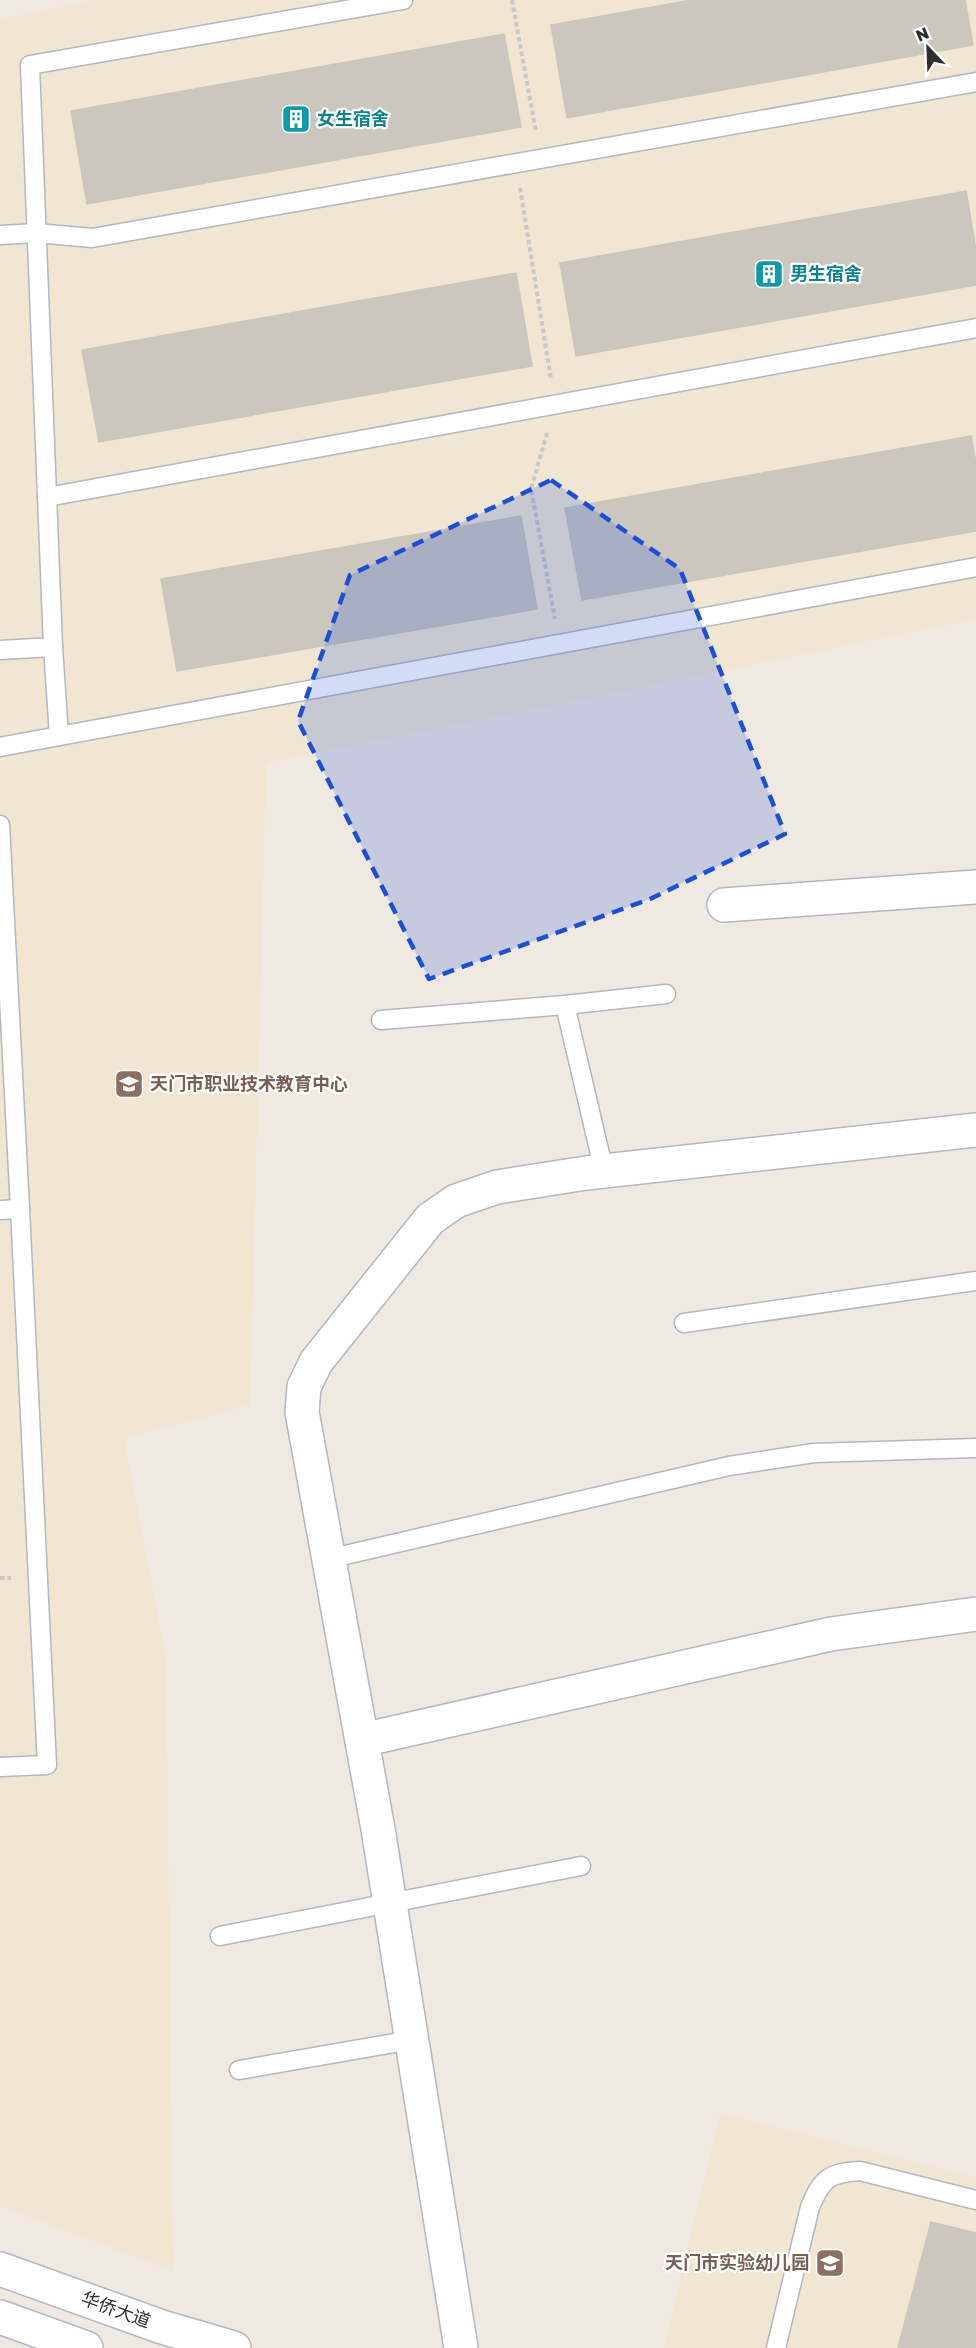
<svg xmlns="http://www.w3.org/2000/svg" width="976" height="2348" viewBox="0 0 976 2348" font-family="'Golos Text','Noto Sans SC',sans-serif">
	<rect width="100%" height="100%" fill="#efe9e1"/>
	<!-- education -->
	<g fill="#f0e6d1">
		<path d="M96,0H976V619L266,763L250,1405L124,1438L166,1659L173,2271L0,2206V19Z"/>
		<path d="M720,2113L976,2178V2348H664Z"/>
	</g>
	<!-- building -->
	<g fill="#cbc7bf" stroke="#cbc5ba" stroke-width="1.5">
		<path d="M692,0H965L973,45L567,118L551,25Z"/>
		<path d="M504,34L521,127L87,204L71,111Z"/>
		<path d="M966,191L976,250V285L576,356L560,263Z"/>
		<path d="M516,273L532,366L99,442L82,350Z"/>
		<path d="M971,436L976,463V531L582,600L565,508Z"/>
		<path d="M521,516L537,609L177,671L161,579Z"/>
		<path d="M931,2222L976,2233V2348H898Z"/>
	</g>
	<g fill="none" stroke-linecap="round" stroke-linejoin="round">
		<!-- lane casing -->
		<g stroke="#b4b7c1" stroke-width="21">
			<g id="lane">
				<path d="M0,235L36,233L92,238L976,82"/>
				<path d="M47,497L976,328"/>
				<path d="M53,647L59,736"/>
				<path d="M0,650L53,647L30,65L403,0"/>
				<path d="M0,747L976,567"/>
				<path d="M0,825L20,1209"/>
				<path d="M565,1005L666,994"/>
				<path d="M381,1020L565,1005L604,1171"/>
				<path d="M0,1210L20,1209L47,1765L0,1767"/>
				<path d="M684,1323L976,1281"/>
				<path d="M328,1559L729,1466L814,1453L976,1448"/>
				<path d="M220,1936L581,1866"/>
				<path d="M239,2070L412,2040"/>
				<path d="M776,2348L810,2207C822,2178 829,2173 860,2171L976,2200"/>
			</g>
		</g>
		<!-- street casing -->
		<g stroke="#b4b7c1" stroke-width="36">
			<g id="street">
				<path d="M724,905L976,887"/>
				<path d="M362,1740L831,1634L976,1614"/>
				<path d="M0,2269L162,2327L234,2348"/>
				<path d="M0,2317L86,2348"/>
				<path d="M461,2348L378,1829L302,1412L304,1387L316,1362L430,1219L456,1201L497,1187L586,1173L976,1130"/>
			</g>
		</g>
		<!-- path -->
		<g stroke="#c9c9c9" stroke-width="4" stroke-dasharray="4.5 3" stroke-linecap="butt">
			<path d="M512,0L536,132"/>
			<path d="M520,188L551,379"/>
			<path d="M547,433L531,489L555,619"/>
			<path d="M0,1578H11"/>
		</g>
		<!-- lane -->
		<use href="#lane" stroke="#fff" stroke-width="18"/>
		<!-- street -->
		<use href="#street" stroke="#fff" stroke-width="33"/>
	</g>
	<!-- marked area -->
	<path fill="#1d4ed8" fill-opacity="0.2" stroke="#1d4ed8" stroke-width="4.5" stroke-dasharray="12 8" stroke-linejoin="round" d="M551,480L680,569L785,834L650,899L429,979L298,721L350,575Z"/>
	<!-- icons -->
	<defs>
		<g id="building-square" transform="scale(1.5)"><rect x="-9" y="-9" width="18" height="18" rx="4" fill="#0f9aa8" stroke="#fff"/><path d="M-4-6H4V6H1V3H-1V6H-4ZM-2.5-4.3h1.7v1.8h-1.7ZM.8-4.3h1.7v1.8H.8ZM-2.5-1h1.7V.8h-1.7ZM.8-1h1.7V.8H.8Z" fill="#fff"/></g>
		<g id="school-square" transform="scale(1.5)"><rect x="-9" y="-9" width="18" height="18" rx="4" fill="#8d6e63" stroke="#fff"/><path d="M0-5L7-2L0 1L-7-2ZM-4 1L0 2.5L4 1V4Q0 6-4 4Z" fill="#fff"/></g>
	</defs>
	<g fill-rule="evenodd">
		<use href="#building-square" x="296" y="119"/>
		<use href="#building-square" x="769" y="274"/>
		<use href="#school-square" x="129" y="1084"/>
		<use href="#school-square" x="830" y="2263"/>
	</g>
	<g text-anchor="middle" stroke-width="4.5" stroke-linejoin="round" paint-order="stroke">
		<!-- culture labels -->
		<g font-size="18" font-weight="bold" fill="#0d838f" stroke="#fff" text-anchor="start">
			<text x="317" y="125">女生宿舍</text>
			<text x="790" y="280">男生宿舍</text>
		</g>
		<!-- education labels -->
		<g font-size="18" font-weight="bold" fill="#785e54" stroke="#fff" text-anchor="start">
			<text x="150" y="1090">天门市职业技术教育中心</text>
			<text x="809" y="2269" text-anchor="end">天门市实验幼儿园</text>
		</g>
		<!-- street labels -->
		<g font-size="18" fill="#2e2e2e" stroke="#fff">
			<text transform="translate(116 2310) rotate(20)" y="6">华侨大道</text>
		</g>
	</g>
	<!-- north arrow -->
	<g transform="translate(928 48) rotate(337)" stroke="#ffffff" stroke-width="4.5" paint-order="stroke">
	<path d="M0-4.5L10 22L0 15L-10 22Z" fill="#2e2e2e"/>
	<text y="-9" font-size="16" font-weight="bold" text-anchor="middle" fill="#2e2e2e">N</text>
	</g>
</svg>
